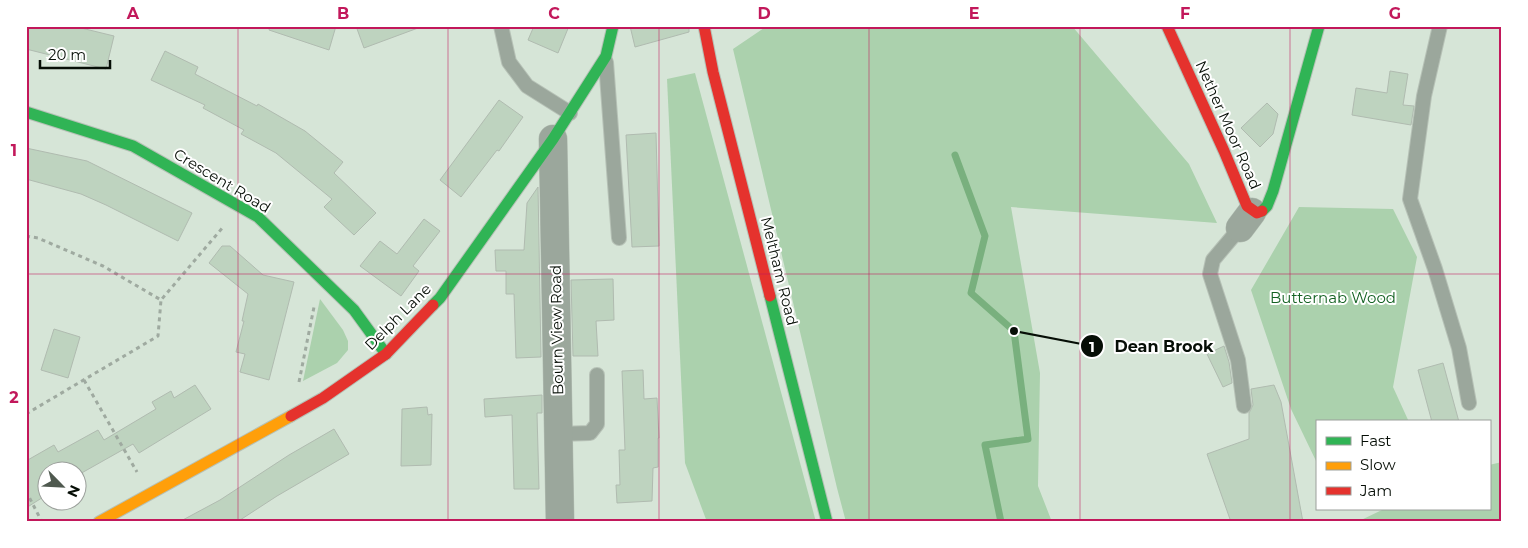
<svg xmlns="http://www.w3.org/2000/svg" width="1528" height="548" viewBox="0 0 1528 548" font-family="Montserrat,sans-serif">
	<rect width="100%" height="100%" fill="#d6e5d7"/>
	<!-- green -->
	<g fill="#abd1ad">
		<path d="M767,26H1072L1189,164L1217,223L1011,207L1040,373L1038,486L1052,522H846L837,488L733,49Z"/>
		<path d="M695,73L816,522H707L685,463L667,79Z"/>
		<path d="M1299,207L1393,209L1417,257L1393,387L1409,422H1317V463L1291,409L1251,290Z"/>
		<path d="M320,299L343,330L348,341V350L337,363L303,381Z"/>
		<path d="M1502,462V522H1357L1384,509H1489V465Z"/>
	</g>
	<g fill="none" stroke-linecap="round" stroke-linejoin="round">
		<!-- stream -->
		<path stroke="#79b07e" stroke-width="7" d="M955,155L985,236L971,293L1014,331L1028,439L985,445L1001,522"/>
	</g>
	<!-- building -->
	<g fill="#bed3bf" stroke="#b0bbb0">
		<path d="M26,26H73L114,36L106,69L26,49Z"/>
		<path d="M270,26H336L329,50L269,30Z"/>
		<path d="M356,26H417L418,28L364,48Z"/>
		<path d="M534,26H569L558,53L528,40Z"/>
		<path d="M630,26H689V32L635,47Z"/>
		<path d="M165,51L198,67L195,74L257,106L258,104L305,131L343,162L334,173L376,213L354,235L324,207L332,199L276,153L241,134L244,130L203,108L205,105L151,80Z"/>
		<path d="M1390,71L1408,74L1403,105L1414,106L1411,125L1352,115L1356,88L1387,93Z"/>
		<path d="M499,100L523,117L499,151L497,150L461,197L440,180Z"/>
		<path d="M1267,103L1278,114L1273,134L1260,147L1241,128Z"/>
		<path d="M656,133L659,246L632,247L626,135Z"/>
		<path d="M26,148L87,161L192,213L178,241L106,205L81,194L26,179Z"/>
		<path d="M538,187L541,357L516,358L514,294H506V271H496L495,250H524L527,203Z"/>
		<path d="M424,219L440,231L413,266L419,271L401,296L360,266L380,241L397,254Z"/>
		<path d="M222,246H230L263,275L294,282L269,380L240,372L245,354L236,352L244,321H242L248,294L209,263Z"/>
		<path d="M613,279L614,320L596,321L598,356H573L571,280Z"/>
		<path d="M54,329L80,337L68,378L41,370Z"/>
		<path d="M1224,346L1229,362L1232,383L1223,387L1207,354Z"/>
		<path d="M1443,363L1459,422H1432L1418,370Z"/>
		<path d="M643,370L644,399L657,398L659,438H658V467L653,468L652,501L617,503L616,485H620L619,450H625L622,371Z"/>
		<path d="M195,385L211,409L139,453L133,444L78,475V470H48V494L26,508V461L54,445L58,452L98,430L104,440L156,409L152,402L171,391L174,398Z"/>
		<path d="M1274,385L1281,402L1303,522H1231L1207,454L1249,439V413L1253,405L1251,389Z"/>
		<path d="M542,395V413H537L539,489H514L512,415L485,417L484,399Z"/>
		<path d="M427,407L428,415L432,414L431,465L401,466L402,409Z"/>
		<path d="M334,429L349,454L277,496L237,522H179L220,500L289,455Z"/>
	</g>
	<g fill="none" stroke-linecap="round" stroke-linejoin="round">
		<!-- lane casing -->
		<g stroke="#b6c1b6" stroke-width="16">
			<g id="lane">
				<path d="M501,26L509,62L527,86L570,113"/>
				<path d="M1440,26L1424,96L1410,199L1435,269L1459,348L1469,403"/>
				<path d="M606,62L619,238"/>
				<path d="M1240,228L1213,260L1210,274L1238,360L1244,406"/>
				<path d="M559,434L590,433L597,424V375"/>
			</g>
		</g>
		<!-- street casing -->
		<g stroke="#b6c1b6" stroke-width="29">
			<g id="street">
				<path d="M553,139L560,522"/>
				<path d="M1240,228L1252,212"/>
			</g>
		</g>
		<!-- fast casing -->
		<g stroke="#b6c1b6" stroke-width="13">
			<g id="fast">
				<path d="M26,112L133,146L258,217L354,310L386,354"/>
				<path d="M1262,211L1267,206L1273,191L1319,26"/>
				<path d="M770,296L827,522"/>
				<path d="M433,305L440,298L553,139L606,56L613,26"/>
			</g>
		</g>
		<!-- slow casing -->
		<g stroke="#b6c1b6" stroke-width="13">
			<path id="slow" d="M99,522L291,416"/>
		</g>
		<!-- jam casing -->
		<g stroke="#b6c1b6" stroke-width="13">
			<g id="jam">
				<path d="M704,26L713,72L770,296"/>
				<path d="M1167,26L1224,151L1247,206L1257,213L1262,211"/>
				<path d="M291,416L323,398L386,354L433,305"/>
			</g>
		</g>
		<!-- path -->
		<g stroke="#9faaa0" stroke-width="3" stroke-dasharray="4 4" stroke-linecap="butt">
			<path d="M26,236L38,238L103,266L161,300L224,226"/>
			<path d="M84,380L137,472"/>
			<path d="M299,382L314,307"/>
			<path d="M26,414L158,336L161,300"/>
			<path d="M26,491L42,522"/>
		</g>
		<!-- lane -->
		<use href="#lane" stroke="#9ba79c" stroke-width="14"/>
		<!-- street -->
		<use href="#street" stroke="#9ba79c" stroke-width="28"/>
		<!-- fast -->
		<use href="#fast" stroke="#30b455" stroke-width="11"/>
		<!-- slow -->
		<use href="#slow" stroke="#ff9f0a" stroke-width="11"/>
		<!-- jam -->
		<use href="#jam" stroke="#e5322d" stroke-width="11"/>
	</g>
	<!-- grid -->
	<path fill="none" stroke="#c2185b" stroke-width="1" stroke-opacity="0.55" d="M238,26V522M448,26V522M659,26V522M869,26V522M1080,26V522M1290,26V522M26,274H1502"/>
	<g text-anchor="middle" stroke-width="4" stroke-linejoin="round" paint-order="stroke">
		<!-- street labels -->
		<g font-size="15" fill="#060e06" stroke="#fff">
			<text transform="translate(1228 125) rotate(66)" y="5">Nether Moor Road</text>
			<text transform="translate(222 181) rotate(31)" y="5">Crescent Road</text>
			<text transform="translate(779 271) rotate(76)" y="5">Meltham Road</text>
			<text transform="translate(398 317) rotate(-45)" y="5">Delph Lane</text>
			<text transform="translate(557 330) rotate(-91)" y="5">Bourn View Road</text>
		</g>
		<!-- park labels -->
		<g font-size="15" fill="#146223" stroke="#fff">
			<text x="1333" y="303">Butternab Wood</text>
		</g>
	</g>
	<!-- callouts -->
	<path fill="none" stroke="#060e06" stroke-width="2" d="M1014 331L1092 346"/>
	<g fill="#060e06" stroke="#fff" stroke-width="2">
		<circle cx="1014" cy="331" r="5"/>
		<circle cx="1092" cy="346" r="12"/>
	</g>
	<g font-size="15" text-anchor="middle" font-weight="bold" fill="#fff">
		<text x="1092" y="352">1</text>
	</g>
	<g font-size="16" text-anchor="middle" font-weight="bold" fill="#060e06" stroke="#fff" stroke-width="4" stroke-linejoin="round" paint-order="stroke">
		<text x="1164" y="352">Dean Brook</text>
	</g>
	<!-- border -->
	<rect width="1528" height="548" fill="none" stroke="#ffffff" stroke-width="55"/>
	<!-- legend -->
	<rect x="1316" y="420" width="175" height="90" fill="#ffffff" stroke="#9b9f9b"/>
	<rect x="1326" y="437" width="25" height="8" fill="#30b455" stroke="#9b9f9b"/>
	<text x="1360" y="446" font-size="15" fill="#060e06">Fast</text>
	<rect x="1326" y="462" width="25" height="8" fill="#ff9f0a" stroke="#9b9f9b"/>
	<text x="1360" y="470" font-size="15" fill="#060e06">Slow</text>
	<rect x="1326" y="487" width="25" height="8" fill="#e5322d" stroke="#9b9f9b"/>
	<text x="1360" y="496" font-size="15" fill="#060e06">Jam</text>
	<!-- north arrow -->
	<g transform="translate(62 486) rotate(114)"><circle r="24" fill="#ffffff" stroke="#9b9f9b"/>
	<path d="M0-4L9 19L0 12L-9 19Z" fill="#4f594f"/>
	<text y="-8" font-size="14" font-weight="bold" text-anchor="middle" fill="#060e06">N</text>
	</g>
	<!-- scale -->
	<path d="M40 60v8h70v-8" fill="none" stroke="#060e06" stroke-width="2.5"/>
	<text x="48" y="60" font-size="15" fill="#060e06" stroke="#ffffff" stroke-width="4" paint-order="stroke">20 m</text>
	<rect x="28" y="28" width="1472" height="492" fill="none" stroke="#c2185b" stroke-width="2"/>
	<g font-size="16" text-anchor="middle" font-weight="bold" fill="#c2185b">
		<text x="133" y="19">A</text>
		<text x="343" y="19">B</text>
		<text x="554" y="19">C</text>
		<text x="764" y="19">D</text>
		<text x="974" y="19">E</text>
		<text x="1185" y="19">F</text>
		<text x="1395" y="19">G</text>
		<text x="14" y="156">1</text>
		<text x="14" y="403">2</text>
	</g>
</svg>
